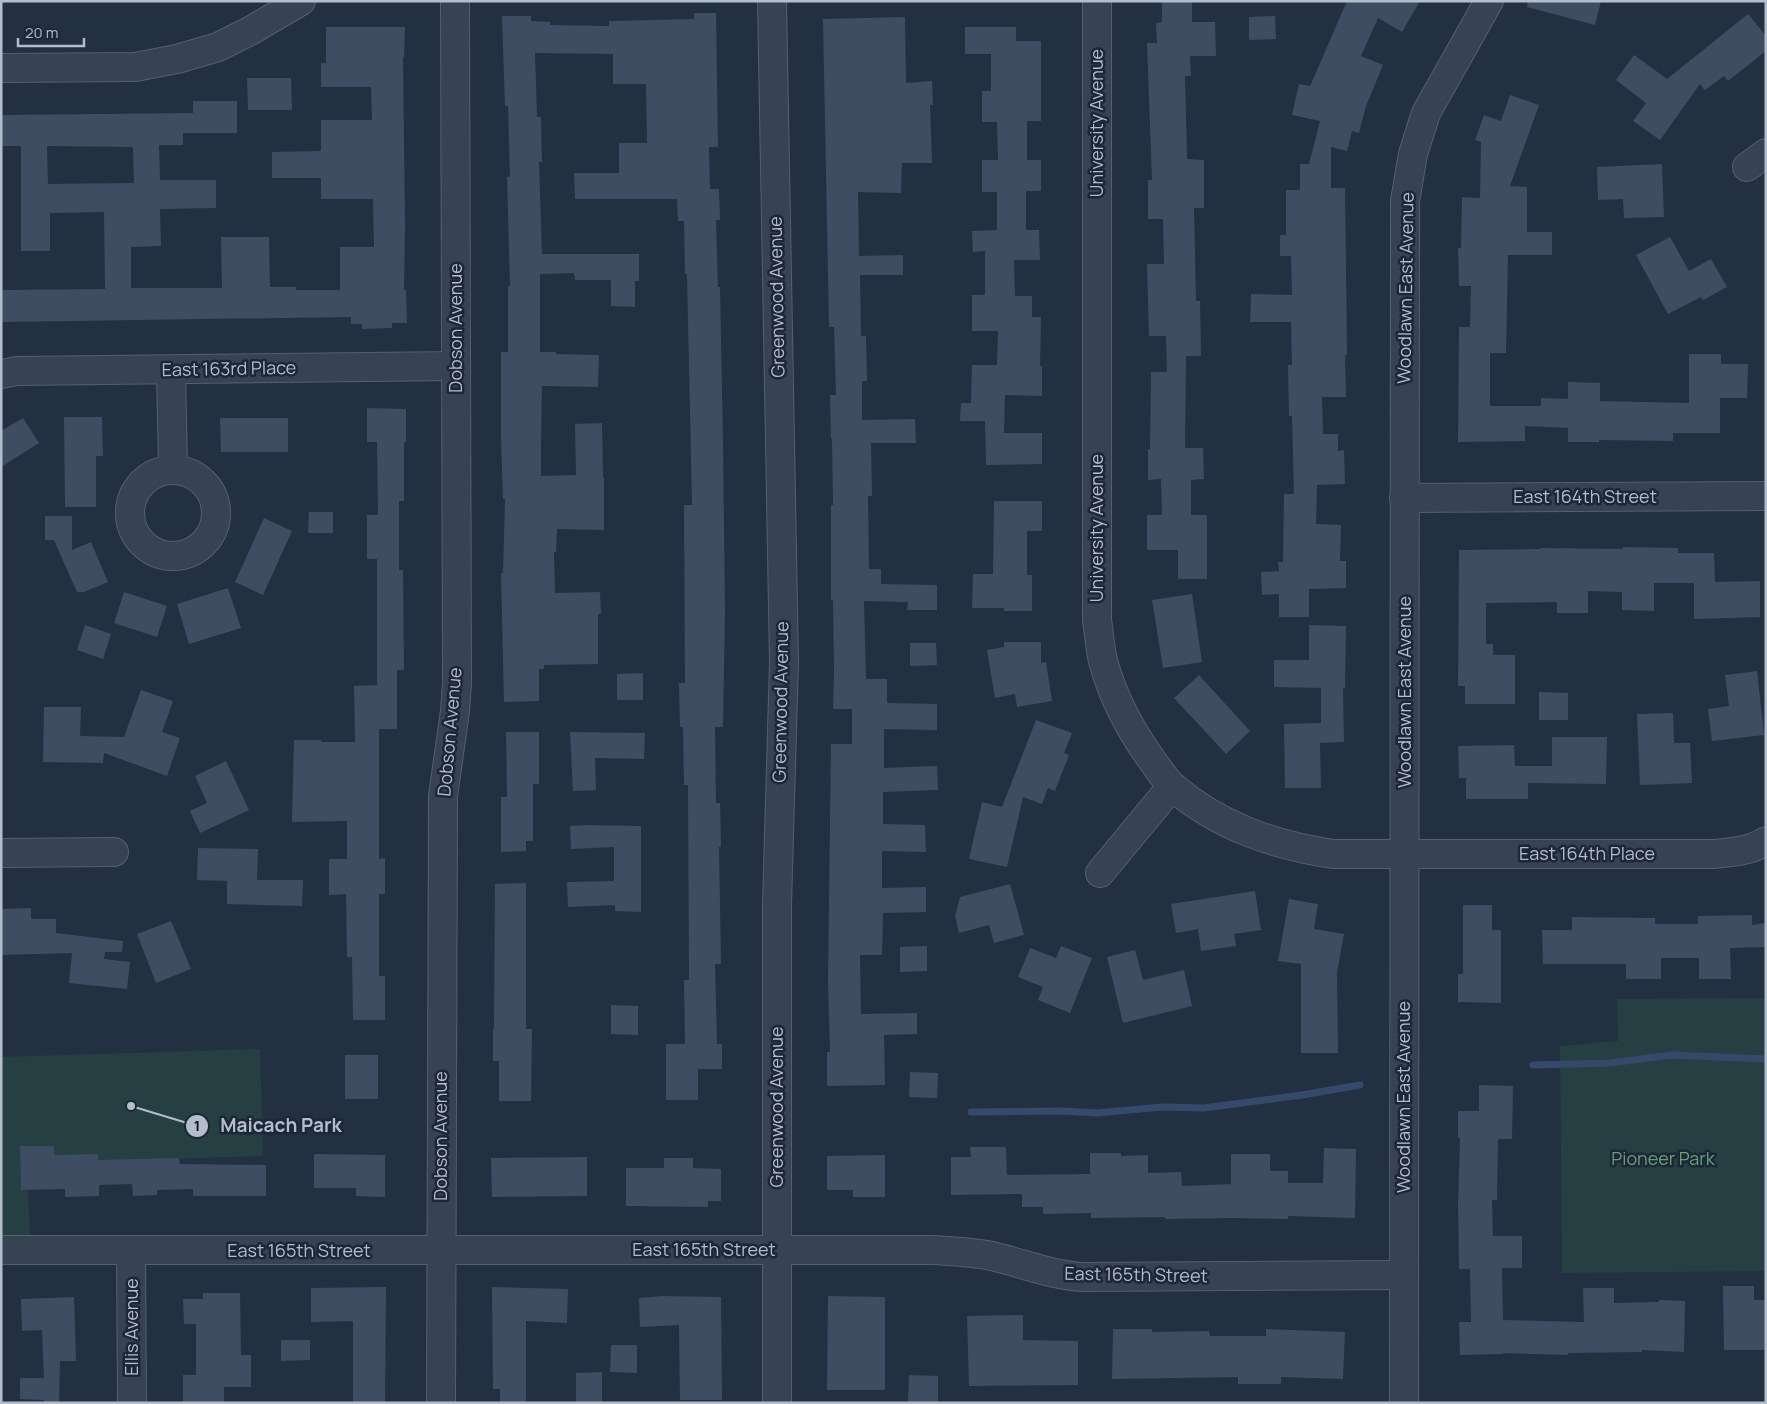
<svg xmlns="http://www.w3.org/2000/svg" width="1767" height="1404" viewBox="0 0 1767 1404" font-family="Manrope,sans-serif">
	<rect width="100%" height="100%" fill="#233042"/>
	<!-- green -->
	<g fill="#253f43">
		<path d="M1766,998V1271L1562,1273L1560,1046L1618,1041L1617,999Z"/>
		<path d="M260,1049L263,1156L27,1163L30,1240L1,1241V1057Z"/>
	</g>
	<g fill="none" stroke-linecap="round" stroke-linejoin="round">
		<!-- stream -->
		<g stroke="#354a6a" stroke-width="7">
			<path d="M1533,1065L1610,1063L1671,1055L1766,1059"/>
			<path d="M971,1112L1062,1111L1097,1113L1162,1107L1204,1108L1302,1095L1360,1085"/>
		</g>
	</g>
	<!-- building -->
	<g fill="#3e4d62" fill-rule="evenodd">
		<path d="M1162,1H1192V22H1215L1216,56H1190L1191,76H1185L1187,159L1204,160V208H1194L1196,301H1200L1201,356H1186L1185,448H1203L1204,479L1191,480V515H1207V579H1178V550H1147V515H1162L1161,479L1148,480V449H1150L1151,372H1167L1166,336H1149L1147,264H1164L1163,219H1148V180H1152L1147,43H1157L1156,23L1162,22Z"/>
		<path d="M1347,1H1420L1402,32L1378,18L1361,56L1383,65L1366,106L1359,133L1352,131L1347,151L1331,147V188H1345L1347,355H1345L1346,397H1322L1323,434H1338V451L1344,450L1345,484L1317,485L1316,524L1341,525L1340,561H1346V588L1309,589V617H1279V594L1262,595L1261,572L1279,571L1278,562H1283L1284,494H1294L1292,416H1289L1288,365H1292L1291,322H1250L1251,294L1292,295L1291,256H1280V235H1286V190H1300V164H1309L1320,121L1292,115L1299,84L1310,86Z"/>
		<path d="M1528,1H1601L1595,25L1527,7Z"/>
		<path d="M694,13H716L718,147H709L710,189H719L720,220H716L718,287H720L723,443L725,610L723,727H715L716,803H720L721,847H719L721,964H715L717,1044H722V1069H698V1100H666V1044H685L684,980H689L688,785H684L683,727H680L679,683H685L684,505H692L687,274H685L684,221H678L677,199H575L574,173H619V143H647L646,84H613V54L535,53L537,117H541L542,162H539L542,254H639V281H635V307L611,306V281L610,280H575L574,273L540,274V352H556V354L599,355L598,387L542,386L541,447V476L576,475L575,424L602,423L603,477H604V530L557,529L556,552H554L555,593L600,592L601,614H598V664L544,665V669H539V701L504,702L501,573H503L505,499H503L501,438V352H508V286H510L507,177H510L508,106H505L502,16H531V21L550,22V25L609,26V21L694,19Z"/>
		<path d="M1748,14L1766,36V51L1728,81L1724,76L1705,90L1700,84L1660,140L1633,121L1646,103L1616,80L1634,55L1667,79Z"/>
		<path d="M1275,16L1276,39L1249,40V17Z"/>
		<path d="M905,17L906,83L932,81L933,105H930L932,163H902L901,193L858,192L859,256L903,255V275H860L861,336H866L867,381H862V420L915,419L916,443H871L872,496H868L869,569H881V584L937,585V610H907L908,602L864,601L866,679H887V703L937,704V730L884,729V768L937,766L938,790L883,792V824L925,825L926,852L882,851V888L926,887V912L883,913L882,955H860L861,1014L917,1013V1034L884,1035L885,1085L827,1086V1052H830L828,981L831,744H852V709H833L834,673L833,600H831V505H833L832,439H831L830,395H836L834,327H829L823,19Z"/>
		<path d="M326,27H405L404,57H403L405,225L404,290H406L407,323H392V328L362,329V324H351V317L1,322V290L105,289L104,212L50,213V251H21V146H1V115L193,113V101H237V133H183V145H159L160,180H216V208L160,209L161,246L131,247V288H222L221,237H269L270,287H296V290H340V247H374L373,199H321V178H272V152L321,151V120H372L371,87H321V63H326ZM47,146L133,147L134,183L48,184Z"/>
		<path d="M965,27H1016V41H1041V121H1027V160H1041V191H1026V230H1039L1040,260H1014L1015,296H1032V317H1041L1040,366H1042V396L1005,395L1004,433H1042V464L986,465L985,421H960L961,403H971L972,365H997L998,331H972V295H985V251L973,252L972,231L997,230V192H982V160H998L997,122H982V91H991V54H965Z"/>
		<path d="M247,78H291L292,110H248Z"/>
		<path d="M1510,95L1539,105L1510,186L1527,187V232H1552V255H1508L1506,353H1490V406H1541V398L1568,399V382L1600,383V401L1689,403V354H1721V364H1748L1747,398H1720V433H1673V441L1599,440V442H1568V428L1525,426V441L1458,442L1459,327H1470L1471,286H1459L1458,248H1461L1462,197L1480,198L1481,142L1475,140L1484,115L1501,121Z"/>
		<path d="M1662,164L1664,217L1624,218L1623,199L1598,200L1597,167Z"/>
		<path d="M1670,237L1689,271L1711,259L1727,287L1703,300L1701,297L1668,314L1636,255Z"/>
		<path d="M367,408L406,409V442H404V501H399V570H403L404,670H397V729H379V859L385,858V894H379V976H385V1020H353L352,957H347L346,894L329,895V859H347V821L292,822L294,740H321V742H355L354,686L377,685V559H367V515H378L377,442H367Z"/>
		<path d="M64,417H102L103,456H96V507H65Z"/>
		<path d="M23,418L39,443L1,467V431Z"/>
		<path d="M220,418H288V452H221Z"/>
		<path d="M994,501H1042V531H1027V575H1032V611H1004V608H972L973,574H993Z"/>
		<path d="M309,512H333V533H308Z"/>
		<path d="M45,516H72V550L91,542L108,582L84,592H77L54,540H45Z"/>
		<path d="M264,518L292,531L263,595L235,582Z"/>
		<path d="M1623,547L1678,548V553H1714L1715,582L1760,581V617L1694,619V583H1654V611L1622,610V592L1588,591V613H1557V602L1486,603V644H1493V655H1515V704H1465V686H1458L1459,550L1540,549V548L1623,549Z"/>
		<path d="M228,588L241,628L189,644L177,604Z"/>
		<path d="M124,592L167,606L157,637L114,623Z"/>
		<path d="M1192,594L1202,662L1163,668L1152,600Z"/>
		<path d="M85,625L111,634L103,659L77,650Z"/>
		<path d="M1309,625L1346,626L1345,688H1343L1344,742L1320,743L1321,788H1285L1284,724L1321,723V688L1274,687V660H1309Z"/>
		<path d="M1004,642H1041V663L1046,662L1052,701L1017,707L1015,694L995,698L987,650L1004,647Z"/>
		<path d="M910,643H936L937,665L910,666Z"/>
		<path d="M1757,671L1764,735L1712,741L1708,709L1729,706L1725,675Z"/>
		<path d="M643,673V700H617V674Z"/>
		<path d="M1199,675L1250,731L1226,754L1174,698Z"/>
		<path d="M141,690L173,701L162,732L180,738L167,776L104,753L103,763L43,762L44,707H81L80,736L124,737Z"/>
		<path d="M1539,692L1568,693V720H1539Z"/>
		<path d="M1673,713L1674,743H1690L1692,783L1640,785L1637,714Z"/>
		<path d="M1036,720L1072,733L1064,753L1069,755L1055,791L1048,788L1042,804L1023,797L1007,867L969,859L982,802L1002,807Z"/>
		<path d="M506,732H539V784H533V841H526V851L501,852V797H507Z"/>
		<path d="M570,732L645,733L644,759L595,758L596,790L573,791Z"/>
		<path d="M1552,737H1607L1606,784L1528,783V799H1466V778H1459L1458,746L1514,745L1515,766H1552Z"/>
		<path d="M226,761L249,810L200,833L190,811L207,803L195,776Z"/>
		<path d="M587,825L641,826V912L615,911V905L568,907L567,882L614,881V847L571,849L570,826Z"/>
		<path d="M198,848L258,849L257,880H303L302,906L227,904V881L197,880Z"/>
		<path d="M526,883V1029H532L531,1101H499V1061H493V1029H494L495,884Z"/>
		<path d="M1010,884L1024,935L994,943L989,925L959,933L955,916L960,897Z"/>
		<path d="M1255,891L1261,930L1234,934L1236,946L1201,951L1198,929L1176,933L1171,904Z"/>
		<path d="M1289,899L1318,904L1314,929L1344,934L1337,973L1338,1053H1301V964L1278,961Z"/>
		<path d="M1463,905H1492V930H1501V1003L1458,1002V974H1463Z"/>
		<path d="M31,908V919H56V933L123,941L122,952H105L104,959L130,962L127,989L69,983L72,953L1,955V909Z"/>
		<path d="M1752,915V925L1766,923V947L1730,948L1731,979H1699V958H1661V979H1626V964H1543L1542,930H1572V917L1655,918V924H1698V916Z"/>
		<path d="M171,921L191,969L156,983L137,934Z"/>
		<path d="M927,946V971L900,972V947Z"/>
		<path d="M1061,946L1092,958L1070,1013L1038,1000L1043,987L1018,977L1030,948L1056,958Z"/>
		<path d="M1135,950L1143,980L1184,970L1192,1006L1123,1023L1107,957Z"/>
		<path d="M611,1005L638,1006V1035L611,1034Z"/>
		<rect x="345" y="1055" width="33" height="44"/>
		<path d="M910,1072L938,1073L937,1098L909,1097Z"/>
		<path d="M1479,1085L1513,1086L1512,1139H1498L1497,1200H1492L1493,1236H1522V1268H1502L1503,1320L1584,1322L1583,1288H1614V1303L1659,1302V1300L1685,1301L1684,1352L1642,1350V1352L1568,1353V1355L1503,1353V1354L1460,1355L1459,1322H1471L1470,1269H1459L1458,1204L1460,1138H1458V1111H1479Z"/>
		<path d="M20,1146H54V1155L98,1154V1160L179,1158L180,1164L266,1165V1196H193V1189L157,1190V1195L133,1196L132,1184L99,1185V1196L65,1197V1189L21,1190Z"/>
		<path d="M970,1147H1006L1007,1175L1090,1174V1153H1121V1156L1148,1155V1173L1181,1172L1182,1186L1231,1184V1154H1270V1171H1288V1183H1323L1324,1148L1356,1149L1355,1218L1288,1216V1219L1231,1218L1165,1219V1217L1091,1218V1213L1043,1214V1207H1022V1194L951,1195V1157H971Z"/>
		<path d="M314,1154L385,1155V1197L356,1196V1188H314Z"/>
		<path d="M885,1155V1197H853V1190H827V1156Z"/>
		<path d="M587,1157V1196L492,1197L491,1158Z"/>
		<path d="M664,1158H693V1168L721,1169V1201H708V1207L626,1206V1168H664Z"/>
		<path d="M1723,1286H1754V1300H1766V1350H1724Z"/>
		<path d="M386,1287L385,1403H353V1321L311,1322V1288Z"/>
		<path d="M492,1287L568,1289L567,1323L526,1321V1403H500V1389H493Z"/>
		<path d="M203,1293H240L241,1355H251V1387H224V1403H183V1375H196V1324H184L183,1299H203Z"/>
		<path d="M662,1296L721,1297L722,1400H680L679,1325L640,1327L639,1298Z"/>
		<path d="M828,1296L885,1297V1390H827Z"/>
		<path d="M74,1297L76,1361H60L59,1403H44V1400L20,1399V1378H44L42,1330L22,1331L21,1299Z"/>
		<path d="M1023,1315V1340L1078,1341V1385L969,1386L967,1316Z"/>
		<path d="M1113,1329H1152V1332L1209,1331L1210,1336H1266V1329L1345,1332L1343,1379L1281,1377V1384H1238V1377L1112,1379Z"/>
		<path d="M281,1340H310V1360L281,1361Z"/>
		<path d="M611,1345H637V1373L610,1372Z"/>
		<path d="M602,1372V1403H576V1373Z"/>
		<path d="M909,1375L938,1376V1403H908Z"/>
	</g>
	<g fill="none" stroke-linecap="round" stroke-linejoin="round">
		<!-- minor casing -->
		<g stroke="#55606f" stroke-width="30">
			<g id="minor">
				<path d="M772,1L784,662L777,904V1403"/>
				<path d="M1097,1V620C1099,633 1100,648 1103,661C1113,698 1132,733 1154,763C1160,771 1166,781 1173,787C1220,827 1274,845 1333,854H1715C1733,852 1751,851 1766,841"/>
				<path d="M1,68L135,67L177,59L218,47L250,31L301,1"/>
				<path d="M1747,167L1766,153"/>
				<path d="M171,370L173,469"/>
				<path d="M1,374L17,371L456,366"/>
				<circle cx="173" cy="513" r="43"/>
				<path d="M1404,498L1766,496"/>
				<path d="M1,853L114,852"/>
				<path d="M1100,873L1172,786"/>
				<path d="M1,1250H932C951,1251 969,1252 987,1255C1020,1262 1049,1275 1083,1277L1403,1275"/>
				<path d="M131,1251L132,1403"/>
				<path d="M441,1403L443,796L455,711L457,683L455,1"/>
				<path d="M1404,1403L1405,201L1413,154L1426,113L1489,1"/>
			</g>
		</g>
		<!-- minor -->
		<use href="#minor" stroke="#374252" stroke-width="28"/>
	</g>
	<g text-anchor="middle" stroke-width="5" stroke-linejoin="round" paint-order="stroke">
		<!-- street labels -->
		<g font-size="18" fill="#b4bdcc" stroke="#1c2737">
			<text transform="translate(1097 123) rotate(-90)" y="6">University Avenue</text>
			<text transform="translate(1406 288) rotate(-89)" y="6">Woodlawn East Avenue</text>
			<text transform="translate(777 297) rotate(-91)" y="6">Greenwood Avenue</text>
			<text transform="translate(456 328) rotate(-90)" y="6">Dobson Avenue</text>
			<text transform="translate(229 369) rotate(-1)" y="6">East 163rd Place</text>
			<text x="1585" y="503">East 164th Street</text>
			<text transform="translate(1097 528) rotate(-90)" y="6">University Avenue</text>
			<text transform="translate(1405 692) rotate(-90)" y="6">Woodlawn East Avenue</text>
			<text transform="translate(781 702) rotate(-89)" y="6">Greenwood Avenue</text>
			<text transform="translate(450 732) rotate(-85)" y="6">Dobson Avenue</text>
			<text x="1587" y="860">East 164th Place</text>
			<text transform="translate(1404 1097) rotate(-90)" y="6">Woodlawn East Avenue</text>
			<text transform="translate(777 1107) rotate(-90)" y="6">Greenwood Avenue</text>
			<text transform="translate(441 1136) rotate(-90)" y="6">Dobson Avenue</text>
			<text x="704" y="1256">East 165th Street</text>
			<text x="299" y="1257">East 165th Street</text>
			<text transform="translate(1136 1275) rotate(1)" y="6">East 165th Street</text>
			<text transform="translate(132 1327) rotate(-90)" y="6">Ellis Avenue</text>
		</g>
		<!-- park labels -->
		<g font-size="18" fill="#699f76" stroke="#1c2737">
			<text x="1663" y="1165">Pioneer Park</text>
		</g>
	</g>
	<!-- callouts -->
	<path fill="none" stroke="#b4bdcc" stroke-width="2" d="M131 1106L197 1126"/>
	<g fill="#b4bdcc" stroke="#1c2737" stroke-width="2">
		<circle cx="131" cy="1106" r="5"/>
		<circle cx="197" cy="1126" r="12"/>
	</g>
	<g font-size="15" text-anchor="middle" font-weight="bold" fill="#111">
		<text x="197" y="1131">1</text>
	</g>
	<g font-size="19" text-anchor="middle" font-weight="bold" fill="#b4bdcc" stroke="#1c2737" stroke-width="5" stroke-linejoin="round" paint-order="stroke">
		<text x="281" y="1132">Maicach Park</text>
	</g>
	<!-- border -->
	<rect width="1767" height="1404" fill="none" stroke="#b4bdcc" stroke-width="5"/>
	<!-- scale -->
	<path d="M18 38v8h66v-8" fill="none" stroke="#b4bdcc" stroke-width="2.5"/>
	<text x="25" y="38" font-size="15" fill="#b4bdcc" stroke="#1c2737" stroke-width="4" paint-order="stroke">20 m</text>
</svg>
